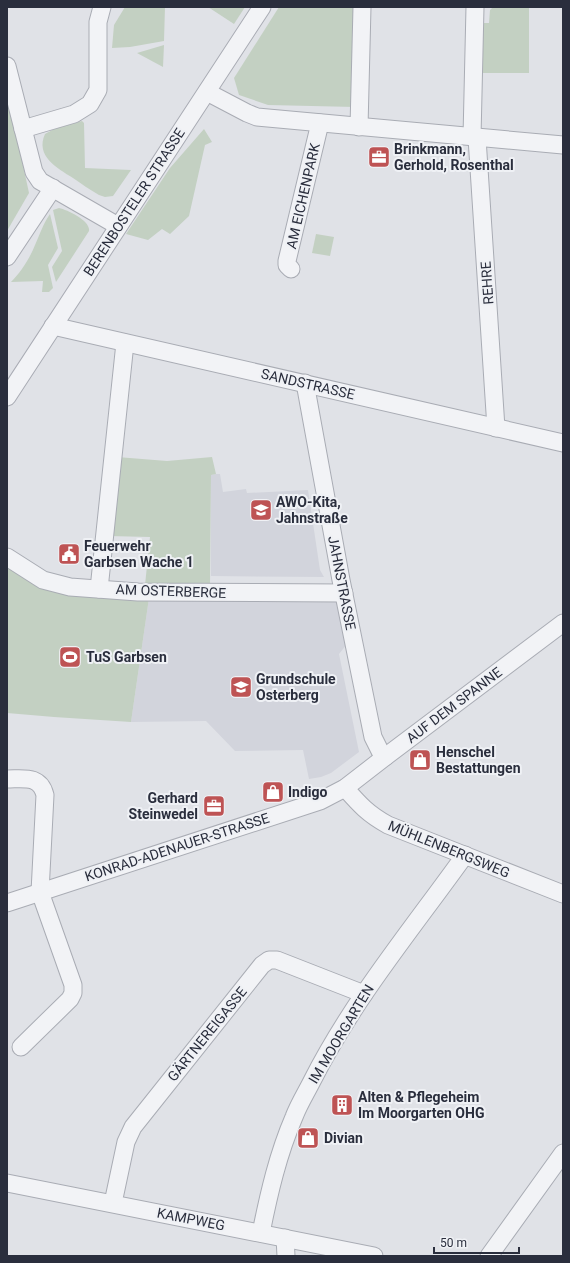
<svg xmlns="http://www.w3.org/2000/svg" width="570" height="1263" viewBox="0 0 570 1263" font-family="Roboto,sans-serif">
	<rect width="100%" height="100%" fill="#e0e2e7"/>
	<!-- built -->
	<g fill="#d2d4dc">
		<path d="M216,474H220L223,492L246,489L247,493L308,490L320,570L324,577L211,576V475Z"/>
		<path d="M149,598L334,601L337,602L347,644L339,654L359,752L331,773L321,777L309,779L303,750L235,751L206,721L131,722Z"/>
	</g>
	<!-- green -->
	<g fill="#c3d0c2">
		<path d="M125,7H165L164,41L130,47L112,48L114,25Z"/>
		<path d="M208,7H245L234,24Z"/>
		<path d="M279,7H360L355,107L268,105L239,95L234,78Z"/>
		<path d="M493,7H529V73H480V23H489L490,10Z"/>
		<path d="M164,45L163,67L137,53Z"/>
		<path d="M7,91L29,193L7,231Z"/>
		<path d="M82,121L84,123L85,168L131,170L113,196L105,197L99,195C90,190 82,184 73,178C57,168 35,156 45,134L54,129Z"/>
		<path d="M204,129L212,142L205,145L189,216L170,234L162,229L148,240L126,234L170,168Z"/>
		<path d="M59,208C68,210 91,221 89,231L56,282L52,267L62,251L53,210Z"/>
		<path d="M50,214L58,248L48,265L53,288L49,292H42L43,281L11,282C21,272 30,258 35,245C40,234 43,224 50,214Z"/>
		<path d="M316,234L334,237L330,256L312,253Z"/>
		<path d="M117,457L167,461L212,457L216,474L211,475L210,586L145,585L150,537L108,536Z"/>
		<path d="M7,561L41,585L149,598L131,722L54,717L7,713Z"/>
	</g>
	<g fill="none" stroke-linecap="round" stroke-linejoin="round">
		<!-- minor casing -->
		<g stroke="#a9acb4" stroke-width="19">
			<g id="minor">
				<path d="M7,66L34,172L40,181L118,226"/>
				<path d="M207,92L247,113L257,117L563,145"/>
				<path d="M359,127L362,7"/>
				<path d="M23,129L74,114L90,104L98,90V22L102,7"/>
				<path d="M472,137L475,7"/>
				<path d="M477,138L496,428"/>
				<path d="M7,257L53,188"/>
				<path d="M291,269L287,265V261L320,123"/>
				<path d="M53,326L563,443"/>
				<path d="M305,383L341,580L373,737L380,751L385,757"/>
				<path d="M7,397L262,7"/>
				<path d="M7,557L43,580L70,587L138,592L344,593"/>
				<path d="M99,589L125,343"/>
				<path d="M7,779C24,779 40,775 45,795L40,892L73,985V993L70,999L21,1047"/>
				<path d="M345,788C360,805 368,814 388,825L563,894"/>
				<path d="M7,903L320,801L345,788L385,757L563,623"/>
				<path d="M7,1183L374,1256"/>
				<path d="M113,1203L126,1142L133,1127L262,965L269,960H277L364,994"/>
				<path d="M261,1233C269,1193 278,1154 294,1117C299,1104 306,1093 312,1081C353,1000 412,929 465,855"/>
				<path d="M285,1238L286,1256"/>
				<path d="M489,1256L563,1153"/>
			</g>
		</g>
		<!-- minor -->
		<use href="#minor" stroke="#f2f3f6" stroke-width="17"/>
	</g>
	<!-- icons -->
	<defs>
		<g id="office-square" transform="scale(1.15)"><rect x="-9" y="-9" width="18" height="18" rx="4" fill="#be5354" stroke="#eff1f5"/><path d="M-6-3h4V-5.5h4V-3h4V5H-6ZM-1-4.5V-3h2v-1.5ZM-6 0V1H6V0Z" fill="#fff"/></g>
		<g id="school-square" transform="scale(1.15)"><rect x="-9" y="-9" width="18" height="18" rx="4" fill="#be5354" stroke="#eff1f5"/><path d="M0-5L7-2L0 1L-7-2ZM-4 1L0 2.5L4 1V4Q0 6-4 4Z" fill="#fff"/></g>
		<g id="civic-square" transform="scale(1.15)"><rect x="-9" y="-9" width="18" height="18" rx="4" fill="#be5354" stroke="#eff1f5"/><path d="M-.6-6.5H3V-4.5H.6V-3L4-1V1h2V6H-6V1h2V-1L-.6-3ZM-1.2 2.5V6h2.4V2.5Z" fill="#fff"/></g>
		<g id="stadium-square" transform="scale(1.15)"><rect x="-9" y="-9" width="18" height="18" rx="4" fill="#be5354" stroke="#eff1f5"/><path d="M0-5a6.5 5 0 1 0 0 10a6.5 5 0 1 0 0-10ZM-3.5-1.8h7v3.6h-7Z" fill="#fff"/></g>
		<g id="shop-square" transform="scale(1.15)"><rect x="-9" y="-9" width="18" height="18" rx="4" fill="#be5354" stroke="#eff1f5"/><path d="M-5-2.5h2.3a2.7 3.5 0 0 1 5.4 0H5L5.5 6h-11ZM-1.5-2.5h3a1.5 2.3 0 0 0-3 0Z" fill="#fff"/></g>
		<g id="building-square" transform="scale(1.15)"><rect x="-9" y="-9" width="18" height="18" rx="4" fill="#be5354" stroke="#eff1f5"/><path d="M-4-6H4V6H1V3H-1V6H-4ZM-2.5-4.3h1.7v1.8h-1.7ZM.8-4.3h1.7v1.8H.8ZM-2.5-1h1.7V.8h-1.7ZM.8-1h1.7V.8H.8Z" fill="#fff"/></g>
	</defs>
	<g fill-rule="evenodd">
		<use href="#office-square" x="379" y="157"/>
		<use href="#school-square" x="261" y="510"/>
		<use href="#civic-square" x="69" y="554"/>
		<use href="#stadium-square" x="70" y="657"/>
		<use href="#school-square" x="241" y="687"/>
		<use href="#shop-square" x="420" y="760"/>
		<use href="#shop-square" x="273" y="792"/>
		<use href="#office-square" x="214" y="806"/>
		<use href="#building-square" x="342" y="1105"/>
		<use href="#shop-square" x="308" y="1138"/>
	</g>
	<g text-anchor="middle" stroke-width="4" stroke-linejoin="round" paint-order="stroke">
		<!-- poi labels -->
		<g font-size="14" font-weight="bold" fill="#2a2e3d" stroke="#eff1f5" text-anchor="start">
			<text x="394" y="154">Brinkmann,<tspan x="394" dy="16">Gerhold, Rosenthal</tspan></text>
			<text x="276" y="507">AWO-Kita,<tspan x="276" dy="16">Jahnstraße</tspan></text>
			<text x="84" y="551">Feuerwehr<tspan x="84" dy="16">Garbsen Wache 1</tspan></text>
			<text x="86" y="662">TuS Garbsen</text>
			<text x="256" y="684">Grundschule<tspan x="256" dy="16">Osterberg</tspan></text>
			<text x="436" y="757">Henschel<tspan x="436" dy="16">Bestattungen</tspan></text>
			<text x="288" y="797">Indigo</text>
			<text x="198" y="803" text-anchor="end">Gerhard<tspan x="198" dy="16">Steinwedel</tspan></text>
			<text x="358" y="1102">Alten &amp; Pflegeheim<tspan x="358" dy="16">Im Moorgarten OHG</tspan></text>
			<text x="324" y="1143">Divian</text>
		</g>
		<!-- street labels -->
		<g font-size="14" fill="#2a2e3d" stroke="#eff1f5">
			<text transform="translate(303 196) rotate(-77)" y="5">AM EICHENPARK</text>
			<text transform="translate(134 202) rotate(-57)" y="5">BERENBOSTELER STRASSE</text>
			<text transform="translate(487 283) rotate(-94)" y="5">REHRE</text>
			<text transform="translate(308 384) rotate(13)" y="5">SANDSTRASSE</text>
			<text transform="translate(342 583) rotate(79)" y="5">JAHNSTRASSE</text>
			<text transform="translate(171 591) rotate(2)" y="5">AM OSTERBERGE</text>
			<text transform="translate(454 705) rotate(-37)" y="5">AUF DEM SPANNE</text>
			<text transform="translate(177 847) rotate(-18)" y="5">KONRAD-ADENAUER-STRASSE</text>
			<text transform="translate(449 849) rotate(22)" y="5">MÜHLENBERGSWEG</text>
			<text transform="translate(207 1034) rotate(-51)" y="5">GÄRTNEREIGASSE</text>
			<text transform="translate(341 1034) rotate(-59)" y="5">IM MOORGARTEN</text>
			<text transform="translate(191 1219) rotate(11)" y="5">KAMPWEG</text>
		</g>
	</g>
	<!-- border -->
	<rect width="570" height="1263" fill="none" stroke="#2a2e3d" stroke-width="16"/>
	<!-- scale -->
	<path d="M434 1247v6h85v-6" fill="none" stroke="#2a2e3d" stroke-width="2"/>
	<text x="440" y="1247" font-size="12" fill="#2a2e3d" stroke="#eff1f5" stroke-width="3" paint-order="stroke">50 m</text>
</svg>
